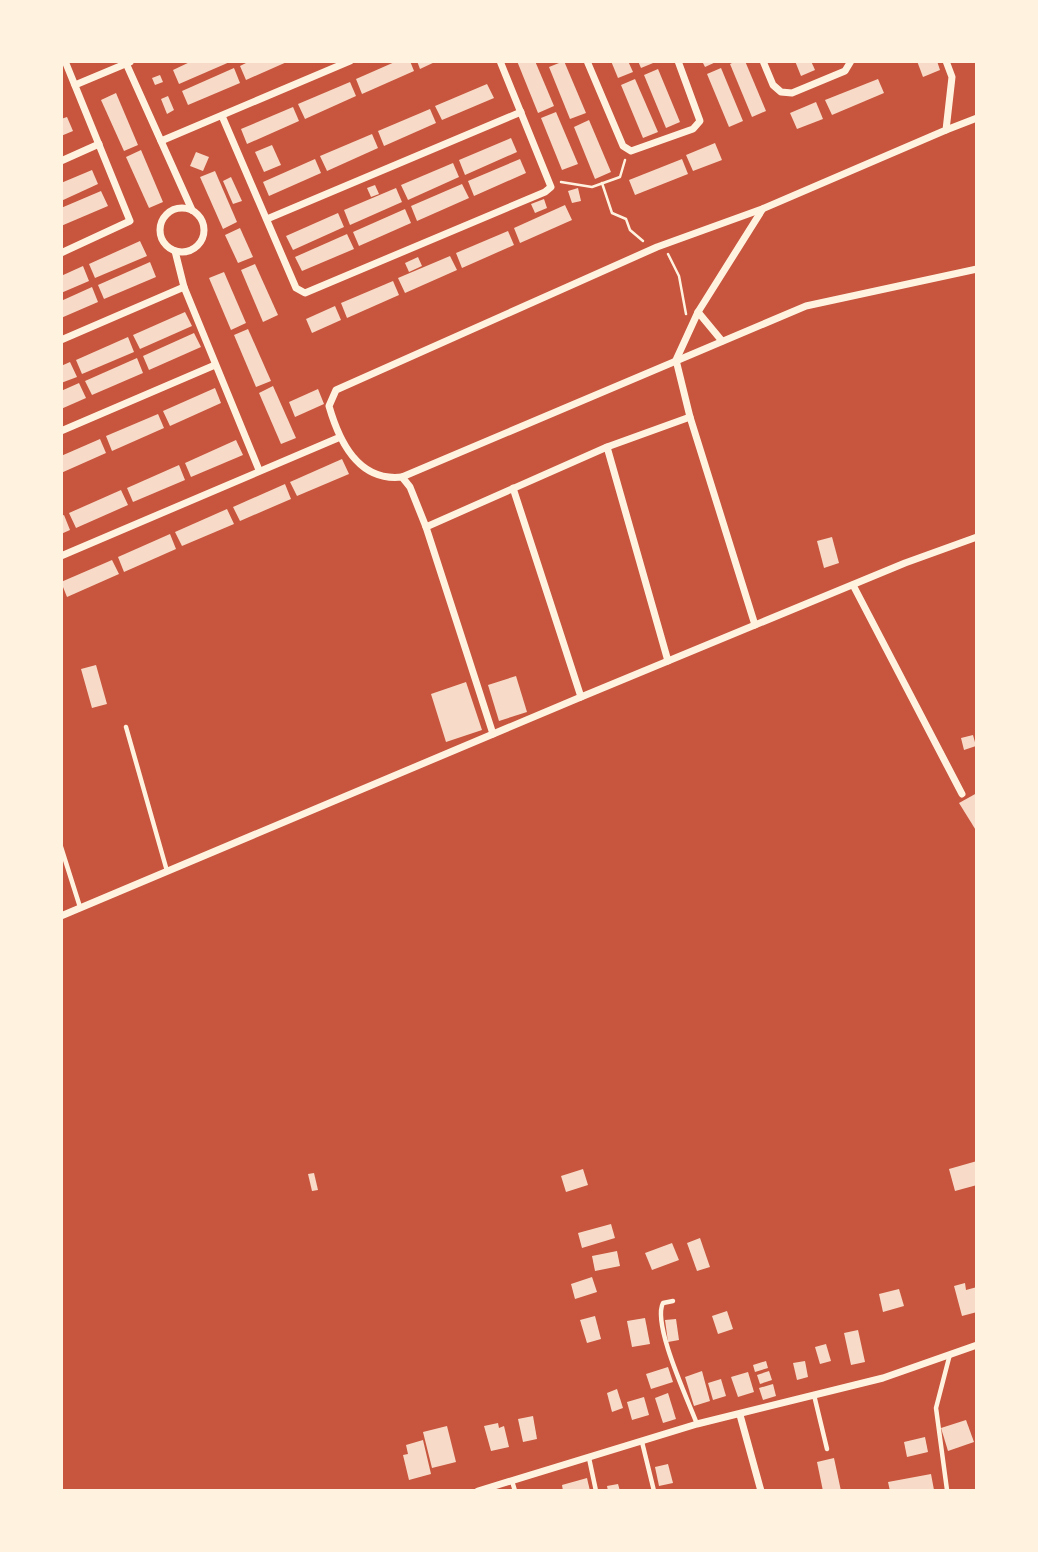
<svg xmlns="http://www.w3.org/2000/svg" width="1038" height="1552" viewBox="0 0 1038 1552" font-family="'Zilla Slab',serif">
	<rect width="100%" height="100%" fill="#c8553d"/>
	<!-- building -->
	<g fill="#f7dbc8">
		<path d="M192,61H232L179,84L173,70Z"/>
		<path d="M250,61H289L246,80L240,66Z"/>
		<path d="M397,61H410L414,71L362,94L356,79Z"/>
		<path d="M417,61H437L420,69Z"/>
		<path d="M517,61H535L554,106L538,113Z"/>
		<path d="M564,61L586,113L570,119L549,67Z"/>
		<path d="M611,61H628L633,72L618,78Z"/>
		<path d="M638,61H658L641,68Z"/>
		<path d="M702,61H718L705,67Z"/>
		<path d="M736,61H745L766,111L752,117L730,64Z"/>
		<path d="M795,61H811L815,70L801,76Z"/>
		<path d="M917,61H937L940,70L923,77Z"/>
		<path d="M234,68L240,83L188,105L182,91Z"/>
		<path d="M721,68L743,121L729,127L707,74Z"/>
		<path d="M658,69L680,122L666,128L644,75Z"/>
		<path d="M160,75L163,82L155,85L152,78Z"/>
		<path d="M635,79L658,132L643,138L621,85Z"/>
		<path d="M878,79L884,93L832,115L825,100Z"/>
		<path d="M350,82L356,96L305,119L298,104Z"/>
		<path d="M487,84L494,98L442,120L435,106Z"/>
		<path d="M116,93L138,145L124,151L101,100Z"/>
		<path d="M168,96L174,110L167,114L161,99Z"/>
		<path d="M816,102L823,119L797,129L790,113Z"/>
		<path d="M293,107L299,121L247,144L241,129Z"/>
		<path d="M430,109L436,123L384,146L378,131Z"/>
		<path d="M556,112L578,164L562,170L541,118Z"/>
		<path d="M67,117L73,131L61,136V119Z"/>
		<path d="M589,120L611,172L595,179L574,127Z"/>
		<path d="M372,134L378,148L327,171L320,156Z"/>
		<path d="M511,138L517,152L465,175L459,160Z"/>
		<path d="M715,143L722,160L693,171L686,155Z"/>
		<path d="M272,145L281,165L264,172L255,152Z"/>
		<path d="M141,150L163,202L149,208L126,157Z"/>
		<path d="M196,152L209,157L203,171L190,166Z"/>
		<path d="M315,159L321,173L269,196L263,182Z"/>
		<path d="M520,159L526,173L474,196L468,181Z"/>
		<path d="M682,159L688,174L635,195L629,180Z"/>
		<path d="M453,163L459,177L408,200L401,185Z"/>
		<path d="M92,170L98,184L61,201V183Z"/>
		<path d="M215,171L237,222L223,229L200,177Z"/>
		<path d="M231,177L242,201L233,204L223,181Z"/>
		<path d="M462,184L469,198L417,221L411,206Z"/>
		<path d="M375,185L379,194L371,197L367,188Z"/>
		<path d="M396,188L402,202L350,225L344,210Z"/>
		<path d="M578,188L581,201L572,203L568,191Z"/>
		<path d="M101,191L108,206L61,226V208Z"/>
		<path d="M544,199L547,208L535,213L531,204Z"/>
		<path d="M565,205L572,220L520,243L514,228Z"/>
		<path d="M405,209L411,223L359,246L353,232Z"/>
		<path d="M338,213L344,227L293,250L286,236Z"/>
		<path d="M240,228L253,257L238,263L225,235Z"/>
		<path d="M508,231L514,245L462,268L456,253Z"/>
		<path d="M347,234L354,249L302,271L295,257Z"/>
		<path d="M140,241L147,256L95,278L89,264Z"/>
		<path d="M450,256L457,270L405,293L398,278Z"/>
		<path d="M418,257L422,266L409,272L405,263Z"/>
		<path d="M150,262L156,277L104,299L98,285Z"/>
		<path d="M255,264L278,315L263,322L241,270Z"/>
		<path d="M83,266L89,281L61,293V276Z"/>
		<path d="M224,272L246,323L231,330L209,278Z"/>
		<path d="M393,281L399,295L347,318L341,303Z"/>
		<path d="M92,287L98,302L61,318V301Z"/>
		<path d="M335,306L341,320L312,333L306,319Z"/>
		<path d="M185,312L192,326L140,349L133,335Z"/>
		<path d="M248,329L271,381L256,387L234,335Z"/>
		<path d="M194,333L201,347L149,370L143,356Z"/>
		<path d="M128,337L134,352L82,374L76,360Z"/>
		<path d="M137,358L143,373L92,395L85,381Z"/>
		<path d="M70,362L77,377L61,383V366Z"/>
		<path d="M79,383L86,398L61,409V391Z"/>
		<path d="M273,386L296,438L281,444L259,393Z"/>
		<path d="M215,388L221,403L170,426L163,411Z"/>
		<path d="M318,389L324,404L295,417L289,402Z"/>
		<path d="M158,414L164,428L112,451L106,436Z"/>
		<path d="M100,439L106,453L61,473V456Z"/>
		<path d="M236,440L243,455L191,477L185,463Z"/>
		<path d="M342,459L349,474L297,496L290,482Z"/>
		<path d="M179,465L185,480L133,502L127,488Z"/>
		<path d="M285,484L291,499L240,521L233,507Z"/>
		<path d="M121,490L128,505L76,528L69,513Z"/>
		<path d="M227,509L234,524L182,546L175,532Z"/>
		<path d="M64,515L70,530L61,534V516Z"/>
		<path d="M170,534L176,549L124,572L118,557Z"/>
		<path d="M832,537L839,563L824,568L817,541Z"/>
		<path d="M112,560L119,574L67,597L61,582Z"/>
		<path d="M96,665L107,704L92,708L81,669Z"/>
		<path d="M516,676L527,712L499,721L488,685Z"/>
		<path d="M466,682L482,730L446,742L431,694Z"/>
		<path d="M973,735L976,746L964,750L961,738Z"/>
		<path d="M977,793V832L959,803Z"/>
		<path d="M977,1161V1185L955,1191L949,1169Z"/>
		<path d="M583,1169L588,1185L566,1192L561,1176Z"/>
		<path d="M314,1173L318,1190L312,1191L308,1174Z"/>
		<path d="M611,1224L615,1238L582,1248L578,1233Z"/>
		<path d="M700,1238L710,1267L697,1271L687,1243Z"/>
		<path d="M672,1243L679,1260L652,1270L645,1253Z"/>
		<path d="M617,1251L620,1266L595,1271L592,1256Z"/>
		<path d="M592,1277L597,1292L575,1299L571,1284Z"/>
		<path d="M965,1283L966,1290L977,1287V1312L962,1316L954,1286Z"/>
		<path d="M899,1289L904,1306L883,1312L879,1294Z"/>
		<path d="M727,1311L733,1329L718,1334L712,1316Z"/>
		<path d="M595,1316L601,1339L587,1343L580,1320Z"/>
		<path d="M645,1318L650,1344L632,1347L627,1321Z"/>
		<path d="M676,1319L679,1340L668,1342L665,1320Z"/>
		<path d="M858,1330L865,1362L851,1365L844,1333Z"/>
		<path d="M826,1344L831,1361L820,1364L815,1347Z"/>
		<path d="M766,1361L768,1368L755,1372L753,1365Z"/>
		<path d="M805,1361L808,1377L797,1380L793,1363Z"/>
		<path d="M668,1367L673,1382L651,1389L646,1374Z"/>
		<path d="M702,1371L710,1401L694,1406L685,1377Z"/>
		<path d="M769,1371L772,1380L760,1384L757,1375Z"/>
		<path d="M748,1372L754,1392L738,1397L731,1377Z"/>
		<path d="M721,1379L726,1396L713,1400L708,1383Z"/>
		<path d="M773,1384L776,1396L763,1400L759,1388Z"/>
		<path d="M617,1389L623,1408L612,1412L607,1393Z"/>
		<path d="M668,1393L676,1419L663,1423L655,1398Z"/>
		<path d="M644,1397L649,1415L632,1420L627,1402Z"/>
		<path d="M533,1416L537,1439L523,1442L518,1419Z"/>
		<path d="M966,1420L974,1442L948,1451L941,1428Z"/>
		<path d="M498,1423L499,1428L504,1426L509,1447L491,1451L484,1426Z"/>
		<path d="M447,1426L456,1462L432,1468L423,1432Z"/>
		<path d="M925,1437L928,1452L907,1457L904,1442Z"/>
		<path d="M423,1440L431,1474L409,1480L403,1455L408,1454L406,1445Z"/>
		<path d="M834,1458L841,1491H823L817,1462Z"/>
		<path d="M668,1464L673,1483L659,1486L655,1467Z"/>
		<path d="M931,1474L934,1490L890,1491L888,1482Z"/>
		<path d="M587,1478L590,1491H563L562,1485Z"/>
		<path d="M618,1484L620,1491H608L607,1486Z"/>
	</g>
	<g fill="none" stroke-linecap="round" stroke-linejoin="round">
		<!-- path -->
		<g stroke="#fff3e0" stroke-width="2.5">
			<path d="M561,182L592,187L620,177L625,160"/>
			<path d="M602,183L612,213L626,219L630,230L643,241"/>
			<path d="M668,254L679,276L686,314"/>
		</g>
		<!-- service -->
		<g stroke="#fff3e0" stroke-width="4.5">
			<path d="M126,727L167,871"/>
			<path d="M61,847L80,907"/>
			<path d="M673,1301L663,1303C652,1324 688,1400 697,1424"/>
			<path d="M814,1395L827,1449"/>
			<path d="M642,1442L654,1491"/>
			<path d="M589,1458L596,1491"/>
			<path d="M512,1481L515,1491"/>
			<path d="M947,1490L936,1408L950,1354"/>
		</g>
		<!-- minor -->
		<g stroke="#fff3e0" stroke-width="7">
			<path d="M125,61L192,210"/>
			<path d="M587,61L623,146L631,151L693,129L700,121L678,61"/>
			<path d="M763,61L773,85L781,92L792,93L845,71L851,61"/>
			<path d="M75,85L130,62"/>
			<path d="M222,116L296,288L305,293L545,192L551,187L500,61"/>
			<path d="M946,130L977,118"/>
			<path d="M161,141L350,61"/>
			<path d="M61,161L99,144"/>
			<circle cx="182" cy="230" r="22"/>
			<path d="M267,219L521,112"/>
			<path d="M175,251L184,287L259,470"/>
			<path d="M61,253L130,221L65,61"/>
			<path d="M698,312L722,341"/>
			<path d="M61,340L184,287"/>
			<path d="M690,417L676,360L698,312L762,210"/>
			<path d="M61,431L215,365"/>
			<path d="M607,447L668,661"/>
			<path d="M402,477L806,306L977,269"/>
			<path d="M513,488L581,697"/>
			<path d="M426,527L410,487L402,477C358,482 339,441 329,406L336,390L657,247L762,209L946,130L952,77L946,61"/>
			<path d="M61,556L338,438"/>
			<path d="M853,585L962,794"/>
			<path d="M493,734L426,527L607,447L690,417L755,625"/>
			<path d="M61,916L581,697L905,563L977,537"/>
			<path d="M740,1415L761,1491"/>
			<path d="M478,1491L697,1424L883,1378L977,1345"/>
		</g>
	</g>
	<!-- border -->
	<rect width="1038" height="1552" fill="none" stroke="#fff3e0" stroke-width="126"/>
</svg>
